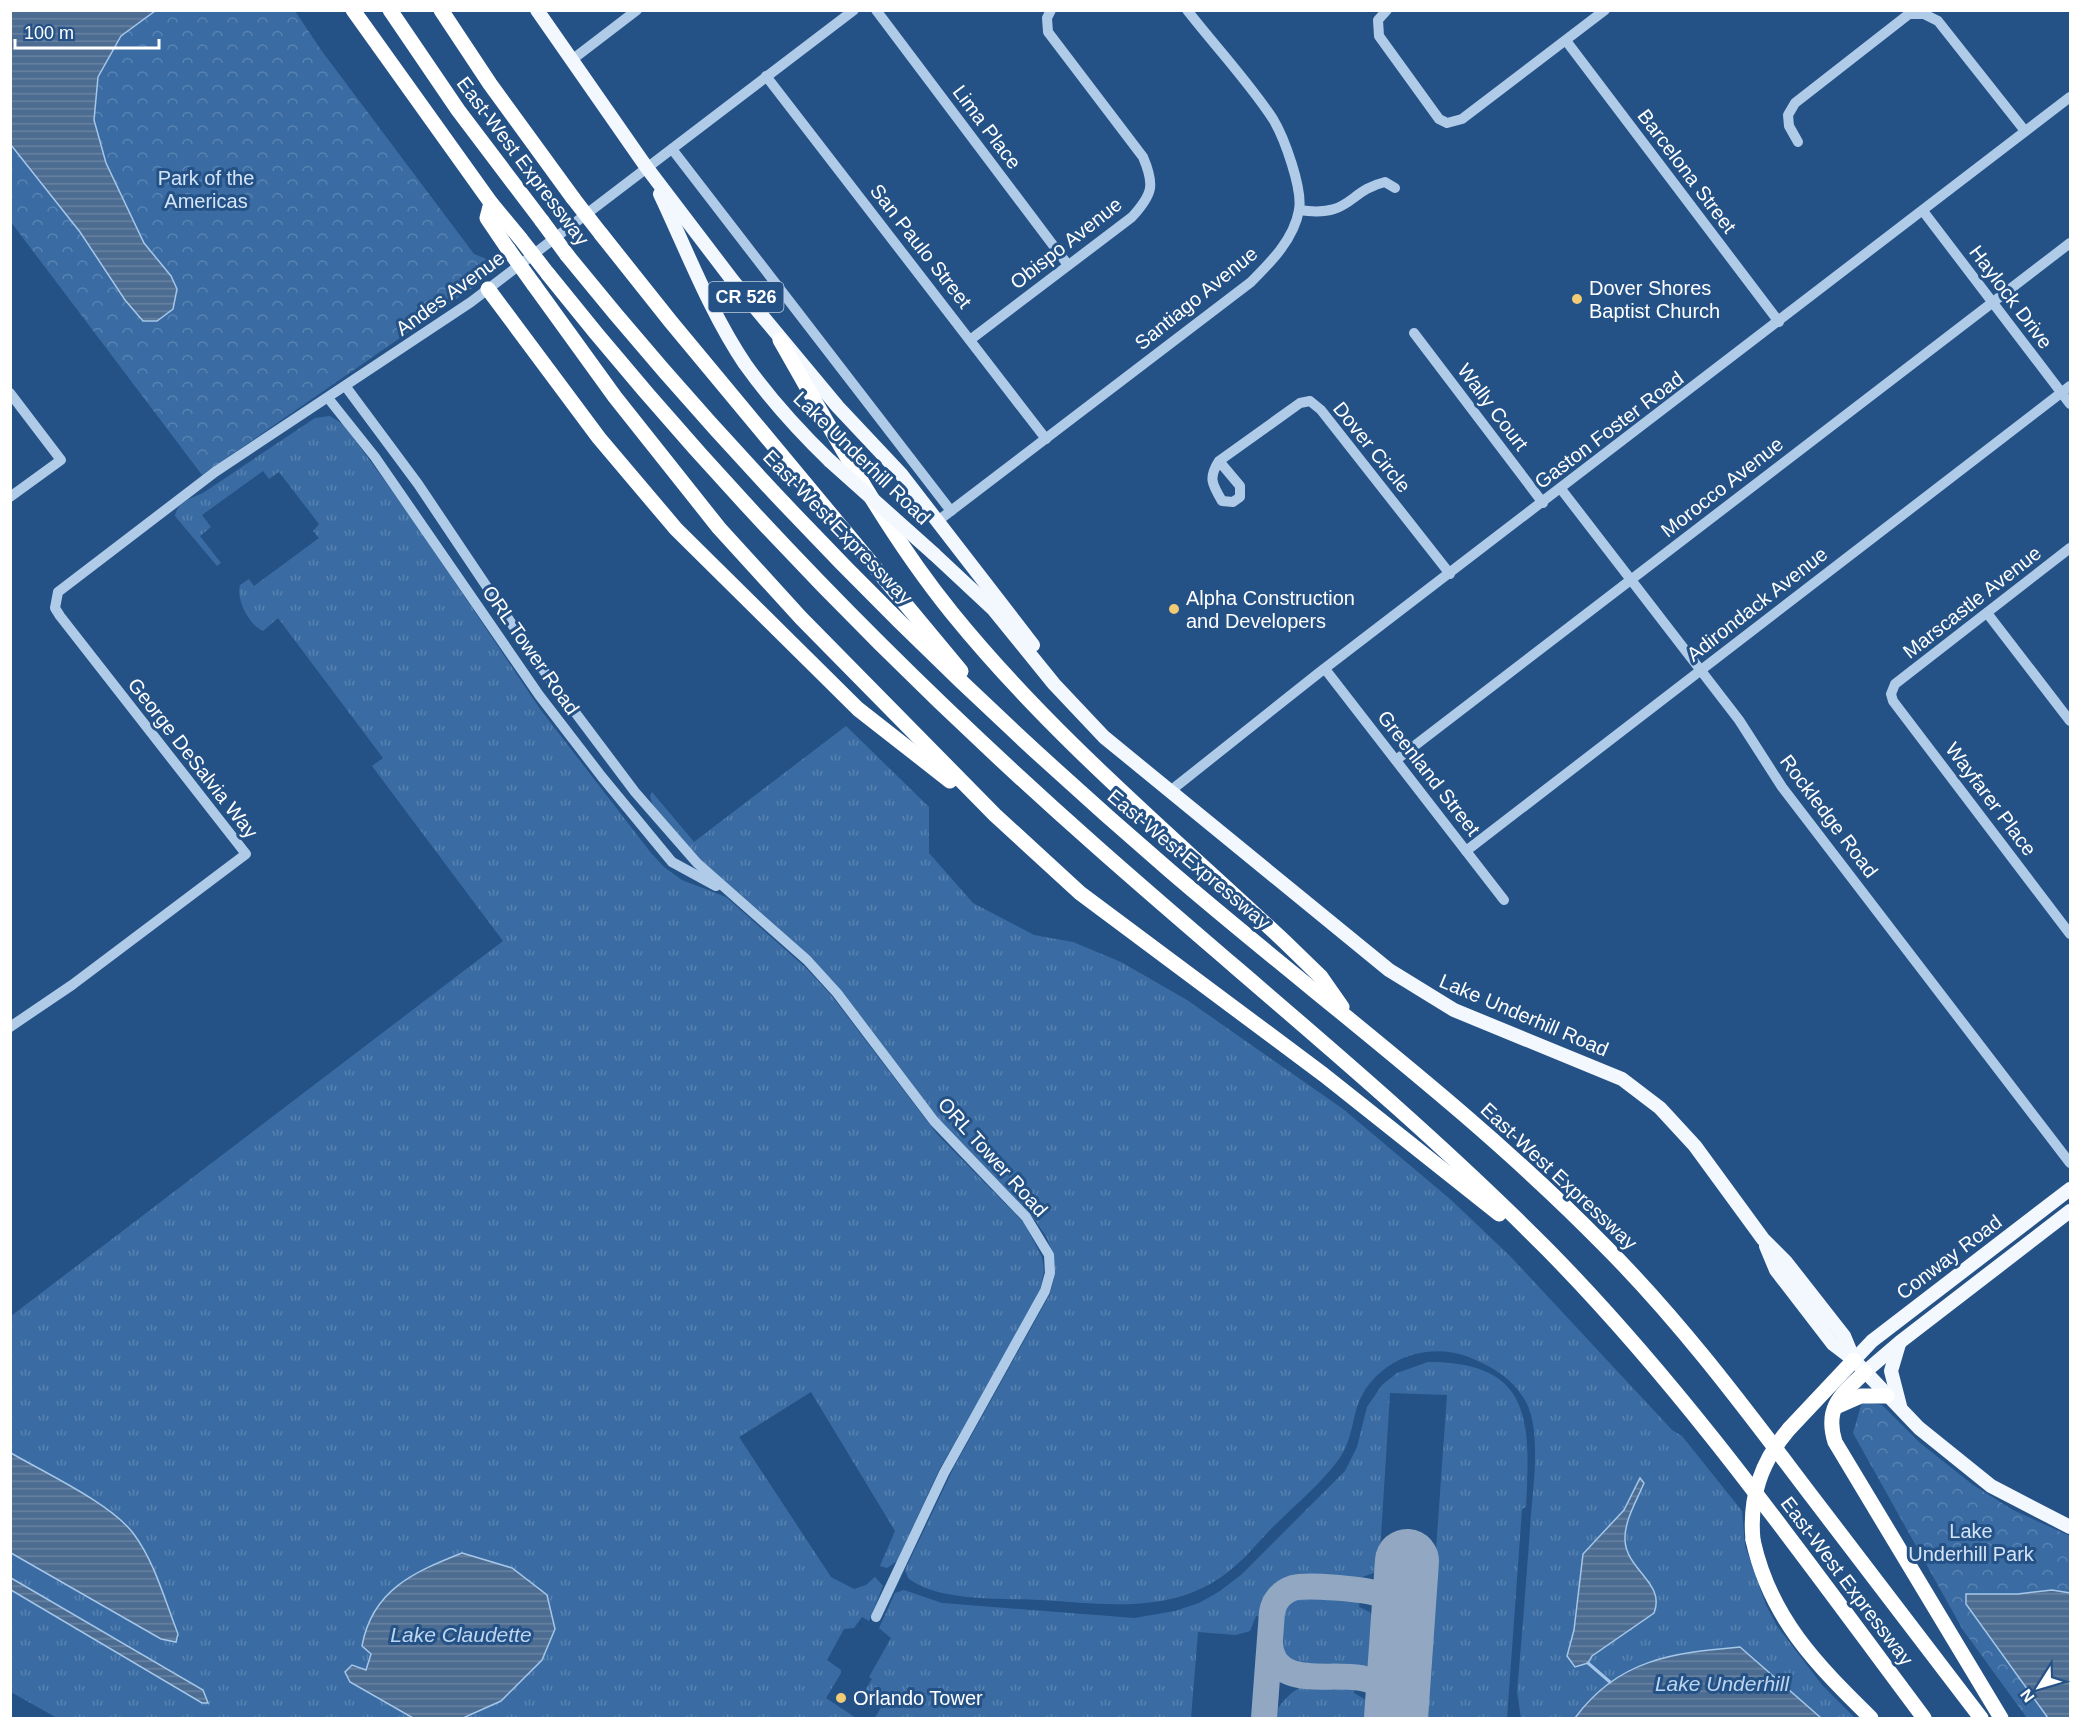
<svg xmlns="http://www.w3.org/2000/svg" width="2081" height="1729" viewBox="0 0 2081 1729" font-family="Arial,sans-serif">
	<defs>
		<pattern id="grass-tufts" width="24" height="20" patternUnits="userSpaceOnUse" patternTransform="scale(1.5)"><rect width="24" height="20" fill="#3a6ca3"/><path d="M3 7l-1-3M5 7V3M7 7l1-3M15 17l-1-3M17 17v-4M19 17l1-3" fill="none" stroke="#5882b1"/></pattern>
		<pattern id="park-crowns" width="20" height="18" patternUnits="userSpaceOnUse" patternTransform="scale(1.5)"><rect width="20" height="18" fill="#3a6ca3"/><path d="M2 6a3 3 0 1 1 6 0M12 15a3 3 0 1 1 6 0" fill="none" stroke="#5882b1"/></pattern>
		<pattern id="water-rules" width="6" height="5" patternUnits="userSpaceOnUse" patternTransform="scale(1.5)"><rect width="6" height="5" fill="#4d6c91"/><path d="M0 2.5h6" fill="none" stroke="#6882a2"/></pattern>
	</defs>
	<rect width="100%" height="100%" fill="#255286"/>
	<!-- grass -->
	<g fill="url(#grass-tufts)" fill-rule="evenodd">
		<path d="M330,416L344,425L409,514L540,709L651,853L664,867L682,880L726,897L805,967L831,995L937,1134L1024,1223L1042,1257L1044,1271L1039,1295L939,1470L897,1561L887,1568L880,1566L895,1531L811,1392L739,1437L831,1577L854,1589L866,1585L875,1577L883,1586L869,1621L862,1617L854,1628L844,1629L827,1660L841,1670V1673L826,1698L856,1718H463L501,1701L542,1660L555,1629L547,1595L512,1568L372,1654L366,1670L350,1682L413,1718H57L11,1692V1590L180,1690L184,1678L11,1578V1553L161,1639H179L144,1551L132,1532L111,1512L11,1453V1316L503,941L372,766L383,758L278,618L263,631C249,625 236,600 240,585L249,579L254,586L319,538L313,531L319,524L279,472L269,479L263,471L202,515L211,527L200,536L221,563L217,566L175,516C177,502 192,498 203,493L315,418Z"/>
		<path d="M846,726L929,807V853L973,903L1034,935L1073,942L1121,962L1187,1000L1343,1109L1450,1199L1509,1255L1672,1430L1682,1436L1742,1511L1745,1546L1766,1605L1777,1626L1822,1685L1855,1718H1820L1590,1699L1575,1718H1521L1517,1692C1522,1638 1526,1583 1530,1529C1532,1493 1542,1436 1527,1404C1514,1378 1491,1366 1466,1356C1439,1346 1404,1352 1382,1371C1346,1401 1360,1429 1339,1459C1321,1484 1295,1505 1273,1527C1258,1542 1245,1559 1228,1572C1173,1615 1106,1604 1041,1600C1004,1598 937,1602 908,1578L905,1570L954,1467L1050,1294L1054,1279V1258L1047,1238L1035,1220L940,1121L845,996L705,866L653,806L650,796L652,792L694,842ZM1640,1479L1644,1483C1637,1500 1624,1521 1625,1540C1626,1570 1666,1583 1654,1613L1592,1656L1588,1663L1575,1667L1567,1656L1574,1630L1580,1577L1606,1531L1624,1510Z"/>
		<path d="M1428,1362C1534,1362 1530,1423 1526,1507L1522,1509L1507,1718H1424L1447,1395L1390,1393L1379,1568L1374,1573L1362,1577L1361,1582C1323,1580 1271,1564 1262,1617L1256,1616L1250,1631L1236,1635L1198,1632L1191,1718H875L883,1704L864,1692L872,1679L869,1677L891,1638L879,1628L895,1593L904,1590L942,1603L1134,1618L1175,1611L1199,1603L1220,1591L1241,1575L1345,1471L1357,1447L1367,1407L1382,1385L1397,1373Z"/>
		<path d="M1307,1595L1360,1600L1359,1607L1370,1612L1375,1627L1373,1660L1370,1665C1356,1674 1296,1670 1283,1659C1269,1637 1276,1595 1307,1595Z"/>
		<path d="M1308,1684L1354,1687V1693L1366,1700L1368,1718H1273C1277,1705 1294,1688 1308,1684Z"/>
	</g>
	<!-- park -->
	<g fill="url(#park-crowns)">
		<path d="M11,11H295L321,50L474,254L504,266L202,475L11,222Z"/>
		<path d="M1862,1402L1882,1405L1919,1442L1973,1485L2013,1510L2070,1536V1593L2052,1590L2018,1594H1966V1604L2048,1718H2027L1963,1630L1853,1433Z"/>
	</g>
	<!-- water -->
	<g fill="url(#water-rules)" stroke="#a4c6e9" stroke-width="1.5">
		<path d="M10,11H155L121,36L98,77L94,120L106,163L144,243L171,276L177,289L173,309L157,321H143L125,300L80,232L11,145Z"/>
		<path d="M11,1453C45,1473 110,1503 133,1533C155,1562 165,1601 178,1634L176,1642L161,1639L11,1553Z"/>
		<path d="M1640,1478L1644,1483C1637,1500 1624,1521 1625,1540C1626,1570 1666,1583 1654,1613L1592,1656L1588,1663L1575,1667L1567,1656L1574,1630L1583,1554L1624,1510Z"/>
		<path d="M462,1553L512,1568L547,1595L555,1629L542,1660L501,1701L463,1718H413L350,1682L345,1672L352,1665L366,1670L371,1654L362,1646C372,1590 414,1572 462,1553Z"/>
		<path d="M11,1578L203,1690L208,1703H202L11,1590Z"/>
		<path d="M2052,1590L2070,1593V1718H2048L1966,1604V1594H2018Z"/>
		<path d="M1740,1647L1821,1718H1575C1618,1659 1673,1653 1740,1647Z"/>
	</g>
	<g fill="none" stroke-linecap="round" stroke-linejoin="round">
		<!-- stream -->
		<path stroke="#a4c6e9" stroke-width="3" d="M1588,1663L1610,1682"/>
		<!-- taxiway -->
		<g stroke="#92a8c2" stroke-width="26">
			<path d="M1270,1644C1276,1701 1356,1659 1385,1689C1392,1696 1394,1705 1397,1715"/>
			<path d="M1264,1718L1272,1612C1274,1601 1281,1592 1293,1588C1307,1584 1364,1589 1379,1594C1397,1602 1400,1618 1402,1636"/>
		</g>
		<!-- runway -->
		<path stroke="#92a8c2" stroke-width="64" d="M1396,1718L1407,1561"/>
		<!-- minor -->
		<g stroke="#b0cbe8" stroke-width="10">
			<path d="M876,10L1068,265"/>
			<path d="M1387,10L1378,20L1379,36L1439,119L1447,123L1462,119L1605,10"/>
			<path d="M1567,42L1779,322"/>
			<path d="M573,59L637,10"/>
			<path d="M766,76L1046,439"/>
			<path d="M1798,142L1789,126L1788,115L1795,103L1909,14H1924L1938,21L2025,131"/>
			<path d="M672,149L951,511"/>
			<path d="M1299,210C1352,218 1347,191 1385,182L1395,188"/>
			<path d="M1923,211L2070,404"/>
			<path d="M1414,333L1543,503"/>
			<path d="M970,340L1132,217C1153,194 1155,185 1143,157L1048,32L1047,18L1051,10"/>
			<path d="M346,387L418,484L538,663L635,792L697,863L807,960L837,993L934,1121L1026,1217L1049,1255L1050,1273L1045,1291L944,1473L876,1617"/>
			<path d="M10,393L61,460L10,497"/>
			<path d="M328,398L375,457L539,695L602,777L672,862L716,886"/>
			<path d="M1219,461L1240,486V497L1233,502L1222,501C1212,484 1208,478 1219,461L1300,403L1310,401L1321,410L1450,574"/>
			<path d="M1561,489L1739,720L1782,787L2070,1163"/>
			<path d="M939,520L1251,282C1271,262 1294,239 1299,210C1303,189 1284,137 1273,119C1248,81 1215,46 1187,10"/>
			<path d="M2070,548L1895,684L1891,694L1893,701L2070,934"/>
			<path d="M1987,613L2070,721"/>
			<path d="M1325,669L1504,900"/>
			<path d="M1396,760L2070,243"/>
			<path d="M1169,792L1320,672L2070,97"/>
			<path d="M1466,851L2070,386"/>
			<path d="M10,1027L72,985L246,854L60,616L55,608L58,592L215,472L471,302L854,10"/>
		</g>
		<!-- major -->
		<g stroke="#f3f7fe" stroke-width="14">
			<path d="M537,10L647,168L733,281L838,407L901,474L1033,645"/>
			<path d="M660,194C686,249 711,314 745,364C770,399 799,431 830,461"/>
			<path d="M934,554L994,610L1054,684L1104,737L1389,970L1454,1010L1622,1079L1660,1108L1695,1146L1763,1239L1786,1262L1844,1336L1854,1360"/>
			<path d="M1766,1246L1776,1270L1833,1344L1854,1360L1919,1428L1991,1486L2070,1527"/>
			<path d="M1899,1344L1891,1371L1900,1406"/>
			<path d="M1854,1360L1872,1341L2070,1189"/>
			<path d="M1865,1372L1900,1342L2070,1211"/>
		</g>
		<!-- highway -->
		<g stroke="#fff" stroke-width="15">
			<path d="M353,10L491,203L520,238"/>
			<path d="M390,10L458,110L542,221"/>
			<path d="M441,10L490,84L573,198"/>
			<path d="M491,203L487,218L508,249"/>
			<path d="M601,234L671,322L961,671"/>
			<path d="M567,255C747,478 952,683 1169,870C1314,995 1470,1108 1604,1245C1682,1323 1747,1411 1813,1498C1869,1572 1925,1645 1981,1718"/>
			<path d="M548,274C712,480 899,672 1097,847C1247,980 1405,1106 1547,1249C1688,1392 1804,1558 1924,1718"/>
			<path d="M534,285L615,397L719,528L801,618L995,815L1080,893L1324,1075L1499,1214"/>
			<path d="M488,289L599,438L676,529L858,709L950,781"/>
			<path d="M780,340C834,434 884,529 952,613C1050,734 1172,836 1285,942L1321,977L1342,1007"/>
			<path d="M1865,1372C1842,1394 1824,1407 1835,1442L2001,1718"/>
			<path d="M1836,1407L1861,1396H1887"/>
			<path d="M1789,1429L1854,1360"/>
			<path d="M1753,1540C1770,1618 1816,1664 1871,1718"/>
		</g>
		<!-- major-bridge -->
		<path stroke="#f3f7fe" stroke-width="14" d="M830,461L934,554"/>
		<!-- highway-bridge -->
		<g stroke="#fff" stroke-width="15">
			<path d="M573,198L601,234"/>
			<path d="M542,221L567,255"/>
			<path d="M520,238L548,274"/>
			<path d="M508,249L534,285"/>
			<path d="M1753,1540C1749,1497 1761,1462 1789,1429"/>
		</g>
	</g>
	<!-- markers -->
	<g fill="#f2cb75" stroke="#255286" stroke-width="2">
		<circle cx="1577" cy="299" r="6"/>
		<circle cx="1174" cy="609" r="6"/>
		<circle cx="841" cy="1698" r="6"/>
	</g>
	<g text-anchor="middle" stroke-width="6" stroke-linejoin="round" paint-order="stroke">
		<!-- shield labels -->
		<rect fill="#255286" stroke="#becbdb" stroke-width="1.5" x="708.5" y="282" width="75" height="30" rx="4.5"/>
		<g font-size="18" font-weight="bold" fill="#fff">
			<text x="746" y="303">CR 526</text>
		</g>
		<!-- street labels -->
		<g font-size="20" fill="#fff" stroke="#255286">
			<text transform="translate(987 127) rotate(53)" y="7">Lima Place</text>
			<text transform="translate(523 161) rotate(53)" y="7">East-West Expressway</text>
			<text transform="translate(1687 171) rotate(53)" y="7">Barcelona Street</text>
			<text transform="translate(1066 243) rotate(-38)" y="7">Obispo Avenue</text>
			<text transform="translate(921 246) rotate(52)" y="7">San Paulo Street</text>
			<text transform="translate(450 293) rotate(-36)" y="7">Andes Avenue</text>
			<text transform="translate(2011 297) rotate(53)" y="7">Haylock Drive</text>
			<text transform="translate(1196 298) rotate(-39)" y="7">Santiago Avenue</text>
			<text transform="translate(1493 407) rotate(53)" y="7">Wally Court</text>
			<text transform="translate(1609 430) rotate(-37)" y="7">Gaston Foster Road</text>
			<text transform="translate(1372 447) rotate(51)" y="7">Dover Circle</text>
			<text transform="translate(862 458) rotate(44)" y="7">Lake Underhill Road</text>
			<text transform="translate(1722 487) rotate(-38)" y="7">Morocco Avenue</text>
			<text transform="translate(838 527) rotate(46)" y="7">East-West Expressway</text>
			<text transform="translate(1972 602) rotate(-38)" y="7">Marscastle Avenue</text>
			<text transform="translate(1757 604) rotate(-38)" y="7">Adirondack Avenue</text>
			<text transform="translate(531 650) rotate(55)" y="7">ORL Tower Road</text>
			<text transform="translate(193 758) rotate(52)" y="7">George DeSalvia Way</text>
			<text transform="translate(1429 773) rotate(52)" y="7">Greenland Street</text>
			<text transform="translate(1991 799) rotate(53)" y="7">Wayfarer Place</text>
			<text transform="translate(1829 816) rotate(53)" y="7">Rockledge Road</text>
			<text transform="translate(1189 859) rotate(40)" y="7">East-West Expressway</text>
			<text transform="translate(1524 1015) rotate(23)" y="7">Lake Underhill Road</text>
			<text transform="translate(993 1157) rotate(48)" y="7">ORL Tower Road</text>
			<text transform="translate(1559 1176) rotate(43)" y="7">East-West Expressway</text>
			<text transform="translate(1949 1257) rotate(-37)" y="7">Conway Road</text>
			<text transform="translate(1847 1581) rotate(53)" y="7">East-West Expressway</text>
		</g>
		<!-- park labels -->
		<g font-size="20" fill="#d4e4f7" stroke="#255286">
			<text x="206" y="185">Park of the<tspan x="206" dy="23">Americas</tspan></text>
			<text x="1971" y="1538">Lake<tspan x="1971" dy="23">Underhill Park</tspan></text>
		</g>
		<!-- poi labels -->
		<g font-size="20" fill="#fff" stroke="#255286" text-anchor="start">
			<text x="1589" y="295">Dover Shores<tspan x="1589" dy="23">Baptist Church</tspan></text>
			<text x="1186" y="605">Alpha Construction<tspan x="1186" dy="23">and Developers</tspan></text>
			<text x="853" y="1705">Orlando Tower</text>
		</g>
		<!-- water labels -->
		<g font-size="21" font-style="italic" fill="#bcd5f0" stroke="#255286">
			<text x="461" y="1642">Lake Claudette</text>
			<text x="1722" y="1691">Lake Underhill</text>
		</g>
	</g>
	<!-- border -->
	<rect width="2081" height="1729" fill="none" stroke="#ffffff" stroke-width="24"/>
	<!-- north arrow -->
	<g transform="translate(2039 1687) rotate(233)" stroke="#255286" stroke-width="4.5" paint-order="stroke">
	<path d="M0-4.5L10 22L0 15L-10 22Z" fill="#ffffff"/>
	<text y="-9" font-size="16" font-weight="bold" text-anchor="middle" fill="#ffffff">N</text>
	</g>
	<!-- scale -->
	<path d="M15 39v9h144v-9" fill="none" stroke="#ffffff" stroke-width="3"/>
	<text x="24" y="39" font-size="18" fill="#ffffff" stroke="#255286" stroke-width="4.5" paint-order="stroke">100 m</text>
</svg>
